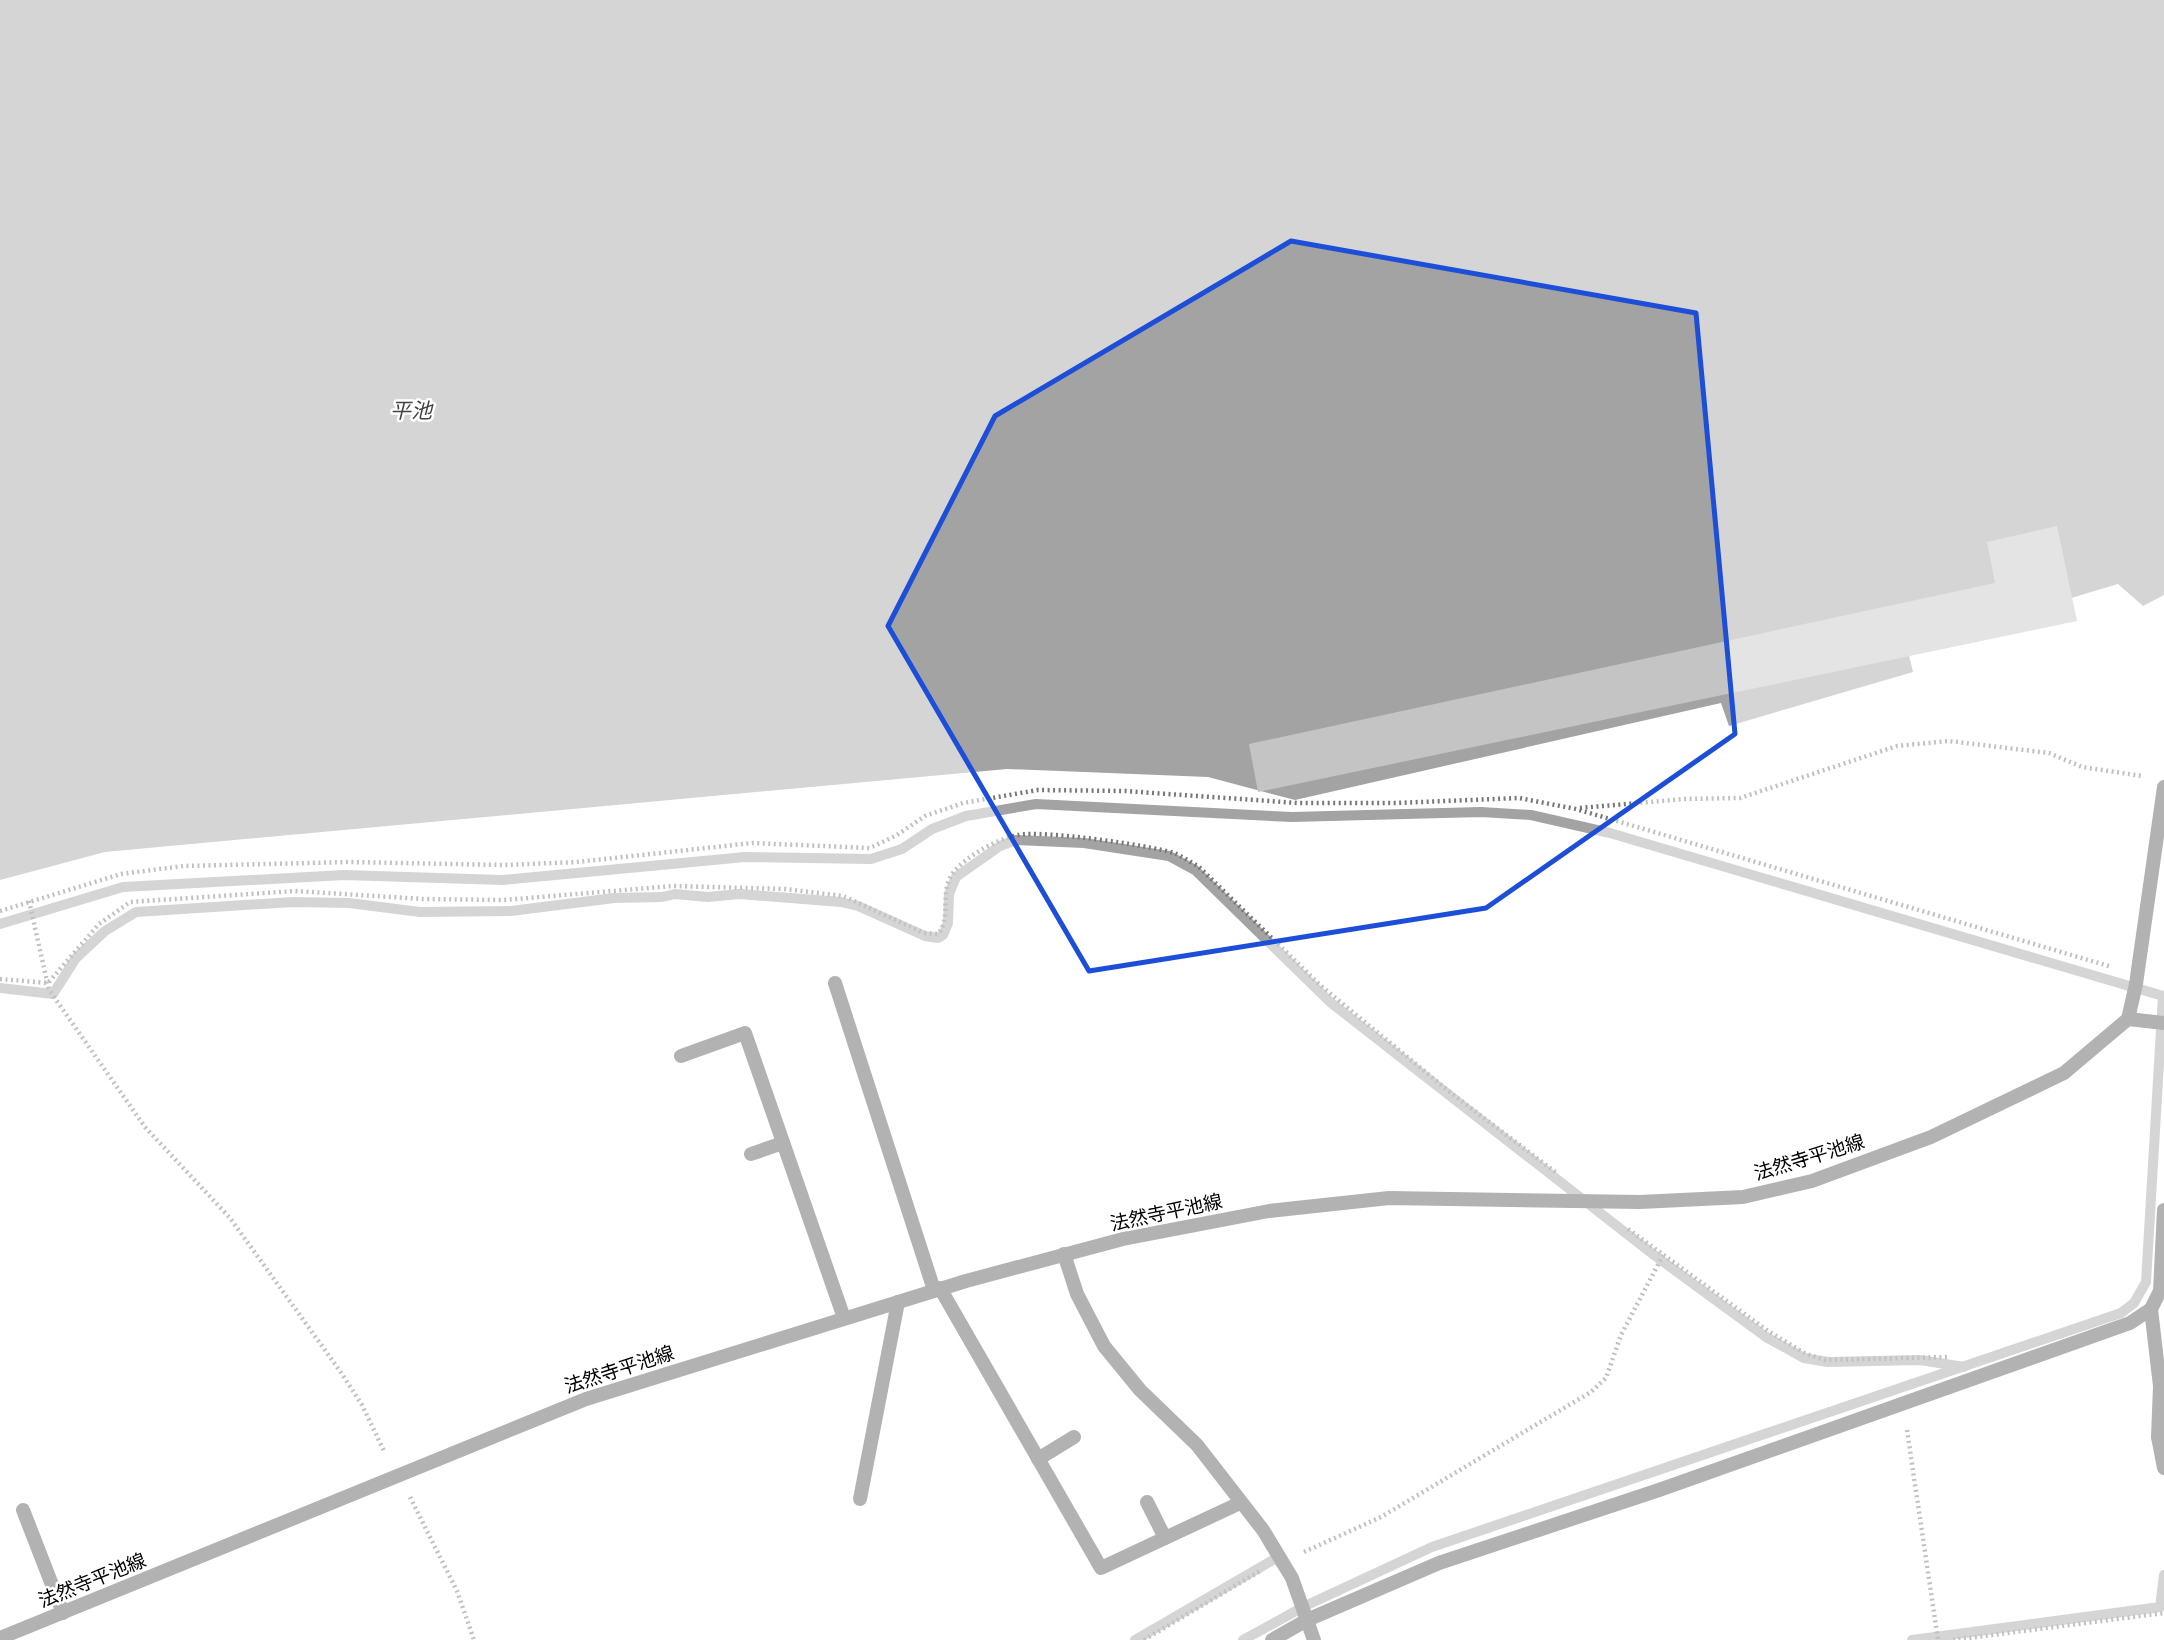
<svg xmlns="http://www.w3.org/2000/svg" width="2164" height="1640" viewBox="0 0 2164 1640" font-family="Barlow,'Noto Sans JP',sans-serif">
	<rect width="100%" height="100%" fill="#fff"/>
	<!-- water -->
	<path fill="#a3a3a3" d="M0,0H2164V595L2143,606L2118,584L1907,647L1913,672L1729,726L1721,703L1295,800L1208,777L1007,769L105,852L0,880Z"/>
	<g fill="none" stroke-linecap="round" stroke-linejoin="round">
		<!-- stream -->
		<g stroke="#a3a3a3" stroke-width="10">
			<path d="M0,924L123,887L344,875L503,880L745,857L871,859L902,849L932,829L966,816L1036,804L1292,817L1481,812L1531,815L1610,833L2163,996L2146,1282L2134,1303L2121,1313L1432,1547L1305,1606L1243,1640"/>
			<path d="M0,988L53,994L76,958L105,931L136,912L293,902L349,903L420,912L511,911L614,898L662,897L675,894L708,897L739,894L841,902L858,906L925,936L938,938L943,935L948,923L949,894L956,877L1000,846L1016,840L1084,843L1169,856L1195,870L1330,1002L1654,1255L1766,1337L1804,1358L1828,1362L1920,1360L1964,1367"/>
			<path d="M1135,1640L1278,1557L1280,1563"/>
			<path d="M1912,1640L2160,1607L2164,1575"/>
		</g>
	</g>
	<!-- building -->
	<path fill="#c4c4c4" d="M2057,526L2077,621L1258,792L1249,744L1995,583L1987,542Z"/>
	<g fill="none" stroke-linecap="round" stroke-linejoin="round">
		<!-- path -->
		<g stroke="#777" stroke-width="4.5" stroke-dasharray="2 3.5" stroke-linecap="butt">
			<path d="M1580,808L1684,799L1740,798L1897,746L1949,741L2049,753L2082,767L2142,776"/>
			<path d="M29,901L49,990L145,1127L230,1218L340,1371L362,1405L385,1453"/>
			<path d="M0,911L121,874L183,866L349,862L504,865L577,862L752,843L870,848L897,835L925,816L963,803L1038,790L1125,791L1298,803H1396L1519,798L1576,809L2112,967"/>
			<path d="M0,979L48,983L99,924L130,902L295,891L423,899L504,900L673,886L785,889L843,896L924,933L938,934C952,917 939,891 953,873C966,856 997,839 1018,835C1043,830 1148,845 1174,853C1182,856 1190,862 1198,866L1320,985L1451,1093L1558,1174"/>
			<path d="M1628,1229L1768,1331L1806,1354L1825,1360L1949,1357"/>
			<path d="M1907,1430L1938,1640"/>
			<path d="M410,1497L457,1591L474,1640"/>
			<path d="M1304,1552L1381,1517L1591,1392L1606,1378L1621,1335L1663,1255"/>
			<path d="M1144,1640L1260,1571"/>
			<path d="M1953,1640L2164,1613"/>
		</g>
		<!-- minor -->
		<g stroke="#555" stroke-width="14">
			<path d="M835,983L934,1290"/>
			<path d="M2128,1019L2164,1023"/>
			<path d="M681,1056L745,1033L844,1318"/>
			<path d="M751,1154L783,1143"/>
			<path d="M2164,1210L2160,1291L2151,1309L2160,1386L2158,1437L2164,1468"/>
			<path d="M1064,1254L1077,1294L1104,1346L1140,1390L1197,1445L1263,1530L1292,1578L1314,1640"/>
			<path d="M940,1288L1101,1568L1240,1503"/>
			<path d="M1038,1459L1074,1437"/>
			<path d="M860,1499L898,1302"/>
			<path d="M1147,1502L1165,1538"/>
			<path d="M23,1510L63,1613"/>
			<path d="M0,1638L586,1399L966,1281L1123,1239L1269,1211L1389,1198L1640,1202L1743,1197L1812,1181L1931,1137L2064,1073L2128,1019L2136,984L2164,787"/>
			<path d="M1272,1640L1307,1620L1439,1563L1659,1490L2130,1323L2151,1309"/>
		</g>
	</g>
	<!-- marked area -->
	<path d="M0 0H2164V1640H0ZM1291,241L1696,313L1735,734L1486,908L1089,971L888,626L995,416Z" fill="#fff" fill-opacity=".55" fill-rule="evenodd"/>
	<path fill="none" stroke="#1d4ed8" stroke-width="5" stroke-linejoin="round" d="M1291,241L1696,313L1735,734L1486,908L1089,971L888,626L995,416Z"/>
	<g text-anchor="middle" stroke-width="5" stroke-linejoin="round" paint-order="stroke">
		<!-- street labels -->
		<g font-size="19" fill="#000" stroke="#fff">
			<text transform="translate(1809 1157) rotate(-17)" y="7">法然寺平池線</text>
			<text transform="translate(1166 1212) rotate(-12)" y="7">法然寺平池線</text>
			<text transform="translate(619 1369) rotate(-18)" y="7">法然寺平池線</text>
			<text transform="translate(92 1580) rotate(-22)" y="7">法然寺平池線</text>
		</g>
		<!-- water labels -->
		<g font-size="21" font-style="italic" fill="#444" stroke="#fff">
			<text x="411" y="418">平池</text>
		</g>
	</g>
</svg>
